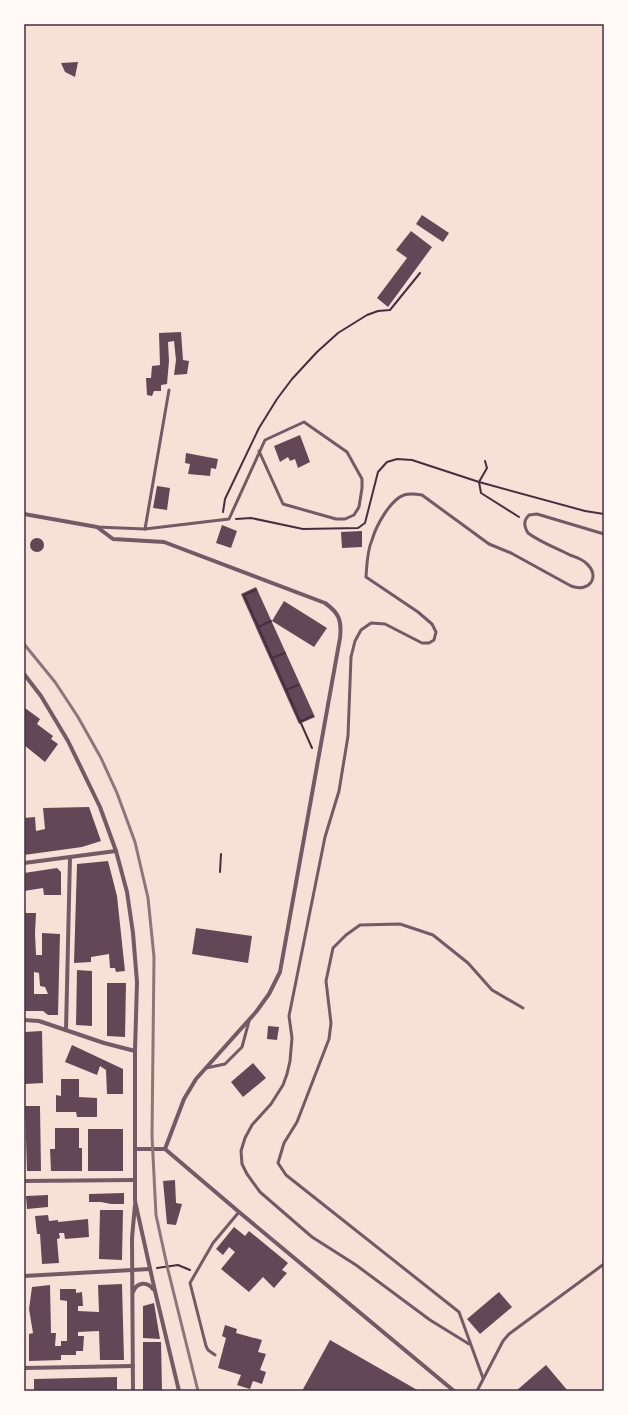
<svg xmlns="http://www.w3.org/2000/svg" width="628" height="1415" viewBox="0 0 628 1415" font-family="'PT Sans Narrow',sans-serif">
	<rect width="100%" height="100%" fill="#f7e1d7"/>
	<!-- building -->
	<g fill="#644757" fill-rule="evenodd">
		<path d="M78,62L75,77L65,72L61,63Z"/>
		<path d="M422,215L449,233L443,242L416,224Z"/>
		<path d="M411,231L432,247L388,307L377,298L407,258L396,250Z"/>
		<path d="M181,332L183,360L189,361L187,374L174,375L176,360L174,341L168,342L169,361L167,384L161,385V391H154L152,396L147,395L146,378H151L152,366L160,365L159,333Z"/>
		<path d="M300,435L310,462L298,468L295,459L290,461L288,457L280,462L274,446Z"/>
		<path d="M186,453L218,459L216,469L211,468L210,476L188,474L190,464L185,463Z"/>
		<path d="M157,486L170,488L167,510L153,508Z"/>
		<path d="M222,525L237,531L231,548L216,543Z"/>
		<path d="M362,531V547L342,548L341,532Z"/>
		<circle cx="37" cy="545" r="7"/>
		<path d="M256,587L315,717L299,724L241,594Z"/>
		<path d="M284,601L327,628L314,647L272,621Z"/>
		<path d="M25,708L40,719L37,724L53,736L51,739L58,744L45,762L24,745V710Z"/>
		<path d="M89,807L101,841L82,847L24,855V818L35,817L36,831L45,829L43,808Z"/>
		<path d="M108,861L117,896L125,971L116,972L115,968H110L109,954L91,957V962L74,963L77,864Z"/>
		<path d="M57,868L61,872V895H44L43,888L24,891V873Z"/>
		<path d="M24,907L26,913H36L35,933L36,955H42V933L60,934L58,1015H48L43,1011H24ZM34,972L39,973L40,986L45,987L48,994H34Z"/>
		<path d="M196,928L252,936L248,963L192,954Z"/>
		<path d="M77,970L92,971V1026L76,1025Z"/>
		<path d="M107,983H126L125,1037L107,1036Z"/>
		<path d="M268,1026L279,1027L277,1040L267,1039Z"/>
		<path d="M42,1031L43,1083L25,1084L24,1032Z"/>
		<path d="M72,1045L123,1069V1094H107L106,1070L100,1066L97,1075L65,1062Z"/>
		<path d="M253,1063L266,1078L243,1097L231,1082Z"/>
		<path d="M61,1079H79V1097L97,1098V1117H77L76,1112H56V1095L61,1096Z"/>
		<path d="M25,1106H40L41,1171H27Z"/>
		<path d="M55,1128H79V1148H82V1171H51L50,1149H55Z"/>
		<rect x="88" y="1129" width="35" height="42"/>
		<path d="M175,1180L176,1203L182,1204L176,1225L167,1224L163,1181Z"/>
		<path d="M124,1193V1204H111L101,1202H89V1194Z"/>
		<path d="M48,1195V1207L27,1209L26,1196Z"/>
		<path d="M100,1210H123L122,1260L99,1259Z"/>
		<path d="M48,1215L49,1221L58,1220V1222L88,1219L89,1237L65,1239L64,1233H59L60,1238L57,1239L59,1263L42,1264L40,1234H37L35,1216Z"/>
		<path d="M234,1227L245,1236L249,1231L288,1263L282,1270L287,1273L274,1288L263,1277L249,1292L221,1269L235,1252L229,1247L223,1255L216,1249Z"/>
		<path d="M122,1284L124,1360H100L99,1331L78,1332V1336H84L83,1351H76V1355H61V1360L29,1361V1334L33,1333L29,1309L32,1287L50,1285L51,1333H56L55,1346H61V1341H67V1301L60,1300V1289H76V1293L82,1292L83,1306H78V1311L99,1312L98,1285Z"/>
		<path d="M499,1292L512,1307L480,1334L467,1319Z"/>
		<path d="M154,1303L160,1339L143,1338V1306Z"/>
		<path d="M225,1325L237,1329L236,1333L262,1340L258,1352L266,1354L260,1370L266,1372L262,1384L253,1381L250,1389L237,1385L241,1375L218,1368L226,1338L222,1336Z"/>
		<path d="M330,1340L419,1391H302Z"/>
		<path d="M143,1342H161L162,1391H143Z"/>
		<path d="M546,1365L568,1391H516Z"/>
		<path d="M117,1377V1391H34V1379Z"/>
	</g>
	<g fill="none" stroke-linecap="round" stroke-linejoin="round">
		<!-- path -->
		<g stroke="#4a2c40" stroke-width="2">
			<path d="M485,461L487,468L479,482L481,493L519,517"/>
			<path d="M223,512L225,499L259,428L277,399L292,379L317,352L338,333L367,315L378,311L390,310L420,273"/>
			<path d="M236,519L251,518L303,529L358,528L365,523L378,472L387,462L397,459L412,460L479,482L585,511L604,514"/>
			<path d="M256,590L244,595L312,748"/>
			<path d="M258,627L271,621"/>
			<path d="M272,658L285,653"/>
			<path d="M286,690L298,685"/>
			<path d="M300,722L312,716"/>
			<path d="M220,872L221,854"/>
			<path d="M157,1268L178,1265L190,1270"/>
		</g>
		<!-- service -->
		<g stroke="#755966" stroke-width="3">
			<path d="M97,527L145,529L229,519L265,440L304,422L347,452L362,479V488L359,507L354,515L345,519H336L283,504L259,451"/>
			<path d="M145,529L169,390"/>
			<path d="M206,1068L225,1064L242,1047L249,1021"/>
			<path d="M469,1344L430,1320L356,1265L312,1237L260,1192L247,1174L242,1164L241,1151L245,1138L252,1125L271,1104L283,1085L287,1074L290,1061L292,1038L289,1016L325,837L339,791L348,736L351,657L355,641L361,630L371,623L385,624L422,643H429L434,640L436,632L432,624L418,612L366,577C367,564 367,551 372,540C376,526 390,500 404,495C410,493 416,494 422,495L489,544L511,553L571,586C590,593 601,576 586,563C582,559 575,557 570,555C556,548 540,542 528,533C524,526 523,521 529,515L537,514L604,534"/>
			<path d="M215,1355L208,1350L206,1346L190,1283L213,1243L239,1212"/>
			<path d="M483,1378L459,1312L286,1175L278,1163L284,1143L297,1122L329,1039L331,1023L326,981L333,948L346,935L360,925L400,924L433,935L468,963L492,990L523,1008"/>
			<path d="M477,1391L503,1341L509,1334L604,1264"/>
		</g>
		<!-- minor -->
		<g stroke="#755966" stroke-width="4">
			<path d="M24,514L97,527L113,539L164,542L325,603C339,613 342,620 340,638L280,972L269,994L256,1012L196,1079L184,1099L165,1149"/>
			<path d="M24,674L41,696L68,741L100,807L116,851L127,892L133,933L137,982L135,1051V1201L155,1291L179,1391"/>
			<path d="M24,863L116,851"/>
			<path d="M24,1020L39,1021L104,1043L135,1051"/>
			<path d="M66,1030L70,857"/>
			<path d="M135,1149H165L239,1212L454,1391"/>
			<path d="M24,1181L135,1180"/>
			<path d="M24,1276L150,1269"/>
			<path d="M133,1292C137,1282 147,1281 153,1289"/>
			<path d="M24,1368L133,1366"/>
			<path d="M133,1391L132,1238L135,1205"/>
		</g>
		<!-- rail -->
		<path stroke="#8f747c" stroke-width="3" d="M24,644L55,682L78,717L101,758L117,793L135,842L148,898L154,957L152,1136L156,1215L168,1270L198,1391"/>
	</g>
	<!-- border -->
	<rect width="628" height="1415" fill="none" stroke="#fffaf5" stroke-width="50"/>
	<rect x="25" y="25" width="578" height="1365" fill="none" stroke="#4a2c40" stroke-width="1.5"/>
</svg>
